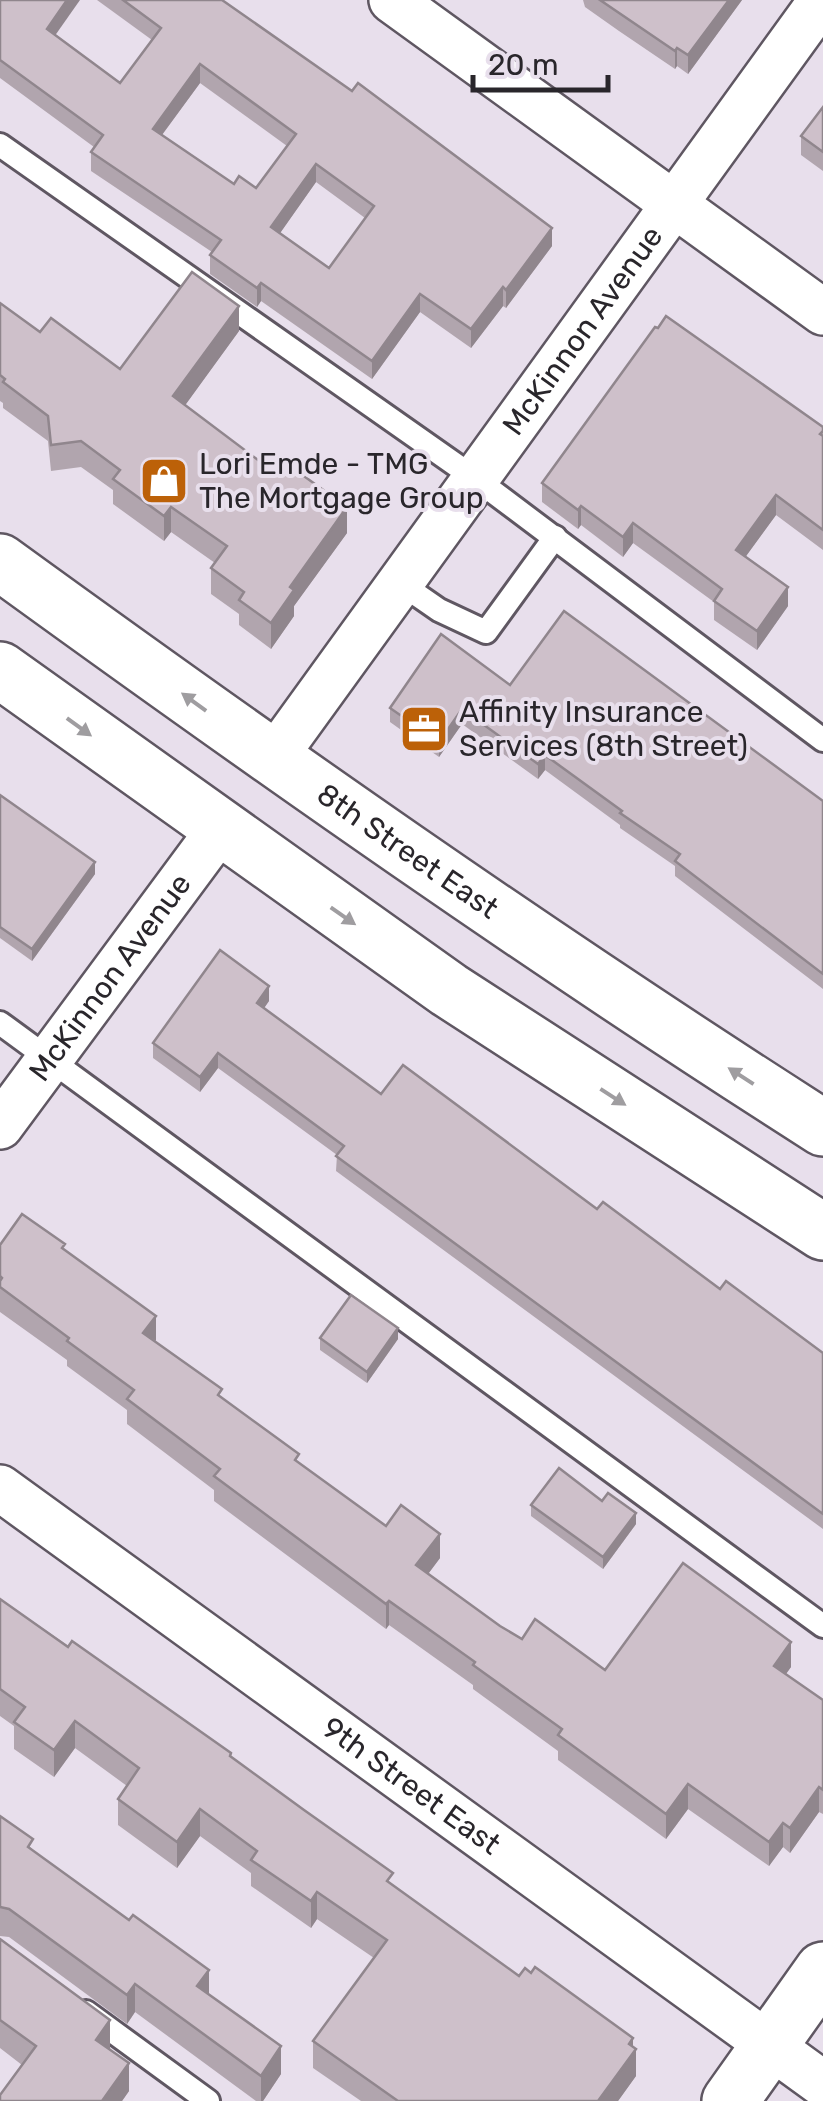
<svg xmlns="http://www.w3.org/2000/svg" width="823" height="2101" viewBox="0 0 823 2101" font-family="Rubik,sans-serif">
	<rect width="100%" height="100%" fill="#e8dfec"/>
	<g fill="none" stroke-linecap="round" stroke-linejoin="round">
		<!-- lane casing -->
		<g stroke="#5f5762" stroke-width="28">
			<g id="lane">
				<path d="M0,145L476,479L823,740"/>
				<path d="M400,583L439,610L486,632L555,537"/>
				<path d="M0,1023L823,1626"/>
				<path d="M86,2012L208,2101"/>
			</g>
		</g>
		<!-- street casing -->
		<g stroke="#5f5762" stroke-width="50">
			<g id="street">
				<path d="M392,0L823,312"/>
				<path id="s1" d="M272,760L822,0"/>
				<path id="s2" d="M0,1126L220,829"/>
				<path id="s3" d="M0,1488L823,2084"/>
			</g>
		</g>
		<!-- secondary casing -->
		<g stroke="#5f5762" stroke-width="60">
			<g id="secondary">
				<path id="s4" d="M0,562C270,758 542,949 823,1128"/>
				<path d="M0,670L449,990L823,1232"/>
				<path d="M730,2101L823,1970"/>
			</g>
		</g>
		<!-- lane -->
		<use href="#lane" stroke="#fff" stroke-width="22"/>
		<!-- street -->
		<use href="#street" stroke="#fff" stroke-width="45"/>
		<!-- secondary -->
		<use href="#secondary" stroke="#fff" stroke-width="55"/>
	</g>
	<!-- wall -->
	<g fill="#b1a5ae" fill-rule="evenodd">
		<path d="M0,0L55,35L120,83L152,40L97,0H222L552,246L506,308L503,306L471,348L420,312L372,379L261,301L257,307L210,274V255L212,252L91,171V152L94,147L0,78ZM200,83L287,146L256,188L234,184L162,135ZM316,182L365,218L329,268L280,233Z"/>
		<path d="M583,0H742L688,74L677,66L675,69L619,31L585,7Z"/>
		<path d="M823,107V171L801,155V136Z"/>
		<path d="M0,303L40,332L120,369L239,331L185,405L347,533L294,606V616L271,649L239,625V614L211,594V568L215,563L171,532L164,541L113,504V490L81,467L51,471L48,441L3,408V403L0,401Z"/>
		<path d="M823,427V550L776,515L745,557L788,606L757,650L714,620V602L633,543L623,557L581,525L578,529L542,502V483Z"/>
		<path d="M510,685L823,801V989L675,876V866L620,828V825L545,770L538,779L462,724L439,757L390,722V708Z"/>
		<path d="M0,795L95,874L32,961L0,938Z"/>
		<path d="M269,1001L264,1008L381,1094L597,1209L720,1289L823,1353V1529L336,1171L337,1155L218,1068L200,1092L153,1058V1043Z"/>
		<path d="M0,1245L65,1251L155,1341L299,1463L386,1526L440,1558L428,1574L500,1626L522,1639L605,1670L791,1667L786,1674L823,1700V1814L819,1812L790,1853L783,1847L769,1866L688,1809L666,1839L558,1760V1751L473,1689V1685L389,1625L386,1629L214,1501V1490L127,1424V1410L67,1366V1360L0,1312Z"/>
		<path d="M320,1338L398,1339L367,1383L320,1350Z"/>
		<path d="M602,1501L636,1524L603,1569L531,1516V1505Z"/>
		<path d="M0,1599L231,1757L393,1885L519,1976L633,2047L636,2076L618,2101H361L313,2068V2041L374,1958L317,1919L311,1928L251,1886V1873L200,1836L177,1868L118,1825V1799L127,1786L75,1748L54,1777L14,1749V1726L0,1716Z"/>
		<path d="M0,1816L33,1850L209,1994L281,2074L263,2101H256L135,2012L127,2024L9,1937L0,1936Z"/>
		<path d="M0,1939L110,2048L129,2091L122,2101H0L22,2065L0,2048Z"/>
	</g>
	<!-- shaded-wall -->
	<g fill="#90868d">
		<path d="M67,0H80L47,47V29Z"/>
		<path d="M729,0H742L688,74V55Z"/>
		<path d="M677,48V66L675,69V51Z"/>
		<path d="M200,64V83L153,147V129Z"/>
		<path d="M316,164V182L271,246V227Z"/>
		<path d="M552,228V246L506,308V290Z"/>
		<path d="M261,283V301L257,307V288Z"/>
		<path d="M503,287V306L471,348V329Z"/>
		<path d="M420,294V312L372,379V361Z"/>
		<path d="M239,306V331L173,422V396Z"/>
		<path d="M776,495V515L736,570V550Z"/>
		<path d="M581,506V525L578,529V510Z"/>
		<path d="M171,507V532L164,541V516Z"/>
		<path d="M347,507V533L294,606V616L271,649V623L290,587Z"/>
		<path d="M633,523V543L623,557V537Z"/>
		<path d="M788,587V606L757,650V631Z"/>
		<path d="M462,709V724L439,757V742Z"/>
		<path d="M545,755V770L538,779V764Z"/>
		<path d="M95,862V874L32,961V949Z"/>
		<path d="M269,986V1001L257,1018V1003Z"/>
		<path d="M218,1053V1068L200,1092V1077Z"/>
		<path d="M156,1316V1341L143,1333Z"/>
		<path d="M398,1328V1339L367,1383V1372Z"/>
		<path d="M636,1513V1524L603,1569V1557Z"/>
		<path d="M440,1534V1558L416,1590V1565Z"/>
		<path d="M389,1601V1625L386,1629V1604Z"/>
		<path d="M791,1642V1667L774,1690V1666Z"/>
		<path d="M75,1721V1748L54,1777V1750Z"/>
		<path d="M688,1784V1809L666,1839V1814Z"/>
		<path d="M819,1787V1812L790,1853V1828Z"/>
		<path d="M200,1809V1836L177,1868V1842Z"/>
		<path d="M783,1823V1847L769,1866V1842Z"/>
		<path d="M317,1892V1919L311,1928V1901Z"/>
		<path d="M209,1970V1999L197,1986Z"/>
		<path d="M135,1984V2012L127,2024V1995Z"/>
		<path d="M110,2020V2048L96,2068V2040Z"/>
		<path d="M633,2038V2053L636,2049V2076L618,2101H598Z"/>
		<path d="M281,2046V2074L263,2101H261V2076Z"/>
		<path d="M129,2063V2091L122,2101H102Z"/>
	</g>
	<!-- building -->
	<g fill="#cec0ca" stroke="#90868d" stroke-width="2.5" fill-rule="evenodd">
		<path d="M0,0H67L47,29L120,83L161,28L123,0H222L352,91L358,83L552,228L506,290L503,287L471,329L420,294L372,361L261,283L257,288L210,255L221,240L91,152L103,135L0,60ZM200,64L296,134L256,188L239,176L234,184L153,129ZM316,164L374,206L329,268L271,227Z"/>
		<path d="M600,0H729L688,55L677,48L675,51Z"/>
		<path d="M823,107V152L801,136Z"/>
		<path d="M192,272L239,306L173,396L278,475L287,464L347,507L290,587L294,590L271,623L239,600L244,592L211,568L227,546L171,507L164,516L113,479L120,470L81,441L51,445L48,416L3,382L5,379L0,375V303L40,332L51,318L120,369Z"/>
		<path d="M666,316L823,427V431L820,434L823,436V530L776,495L736,550L788,587L757,631L714,601L722,589L633,523L623,537L581,506L578,510L542,483L655,327L658,328Z"/>
		<path d="M564,611L823,801V974L675,861L680,854L620,813L622,811L545,755L538,764L462,709L439,742L390,708L441,634L510,685Z"/>
		<path d="M0,795L95,862L32,949L0,927Z"/>
		<path d="M220,950L269,986L257,1003L381,1094L403,1065L597,1209L603,1202L720,1289L726,1281L823,1353V1514L336,1156L344,1146L218,1053L200,1077L153,1043Z"/>
		<path d="M22,1214L65,1244L62,1248L156,1316L143,1333L222,1389L218,1395L299,1454L295,1460L386,1526L401,1505L440,1534L416,1565L500,1626L522,1639L535,1619L605,1670L683,1563L791,1642L774,1666L823,1700V1790L819,1787L790,1828L783,1823L769,1842L688,1784L666,1814L558,1735L562,1729L473,1665L475,1662L389,1601L386,1604L214,1476L220,1469L127,1399L134,1390L67,1341L69,1338L0,1287V1281L2,1278L0,1276V1245Z"/>
		<path d="M351,1295L398,1328L367,1372L320,1338Z"/>
		<path d="M559,1468L602,1501L608,1493L636,1513L603,1557L531,1505Z"/>
		<path d="M0,1599L68,1647L72,1641L231,1753L230,1756L304,1810L393,1873L387,1881L519,1976L525,1968L531,1973L535,1967L633,2038L629,2044L636,2049L598,2101H398L313,2041L387,1940L317,1892L311,1901L251,1860L257,1851L200,1809L177,1842L118,1799L139,1768L75,1721L54,1750L14,1722L25,1707L0,1689Z"/>
		<path d="M0,1816L33,1839L28,1847L129,1920L133,1915L209,1970L197,1986L281,2046L261,2076L135,1984L127,1995L9,1909L0,1907Z"/>
		<path d="M0,1939L110,2020L96,2040L129,2063L102,2101H0V2095L36,2046L0,2020Z"/>
	</g>
	<!-- one-way arrows -->
	<defs><path id="oneway-solid" d="M-6-.8H1V-3.2L6.5 0L1 3.2V.8H-6Z" transform="scale(2.5)"/></defs>
	<g fill="#9f9da0">
		<use href="#oneway-solid" transform="translate(194 702) rotate(-144)"/>
		<use href="#oneway-solid" transform="translate(79 727) rotate(36)"/>
		<use href="#oneway-solid" transform="translate(343 916) rotate(35)"/>
		<use href="#oneway-solid" transform="translate(741 1076) rotate(-147)"/>
		<use href="#oneway-solid" transform="translate(613 1097) rotate(33)"/>
	</g>
	<!-- icons -->
	<defs>
		<g id="shop-square" transform="scale(2.5)"><rect x="-9" y="-9" width="18" height="18" rx="4" fill="#bc6108" stroke="#e8dfec"/><path d="M-5-2.5h2.3a2.7 3.5 0 0 1 5.4 0H5L5.5 6h-11ZM-1.5-2.5h3a1.5 2.3 0 0 0-3 0Z" fill="#fff"/></g>
		<g id="office-square" transform="scale(2.5)"><rect x="-9" y="-9" width="18" height="18" rx="4" fill="#bc6108" stroke="#e8dfec"/><path d="M-6-3h4V-5.5h4V-3h4V5H-6ZM-1-4.5V-3h2v-1.5ZM-6 0V1H6V0Z" fill="#fff"/></g>
	</defs>
	<g fill-rule="evenodd">
		<use href="#shop-square" x="164" y="481"/>
		<use href="#office-square" x="424" y="729"/>
	</g>
	<g text-anchor="middle" stroke-width="8" stroke-linejoin="round" paint-order="stroke">
		<!-- street labels -->
		<g font-size="30" fill="#29262b" stroke="#e8dfec">
			<text dy="10" stroke="none"><textPath href="#s1" startOffset="530">McKinnon Avenue</textPath></text>
			<text dy="10" stroke="none"><textPath href="#s4" startOffset="500">8th Street East</textPath></text>
			<text dy="10" stroke="none"><textPath href="#s2" startOffset="185">McKinnon Avenue</textPath></text>
			<text dy="10" stroke="none"><textPath href="#s3" startOffset="508">9th Street East</textPath></text>
		</g>
		<!-- poi labels -->
		<g font-size="30" fill="#29262b" stroke="#e8dfec" text-anchor="start">
			<text x="199" y="474">Lori Emde - TMG<tspan x="199" dy="34">The Mortgage Group</tspan></text>
			<text x="459" y="722">Affinity Insurance<tspan x="459" dy="34">Services (8th Street)</tspan></text>
		</g>
	</g>
	<!-- scale -->
	<path d="M473 75v15h135v-15" fill="none" stroke="#29262b" stroke-width="5"/>
	<text x="488" y="75" font-size="30" fill="#29262b" stroke="#e8dfec" stroke-width="8" paint-order="stroke">20 m</text>
</svg>
